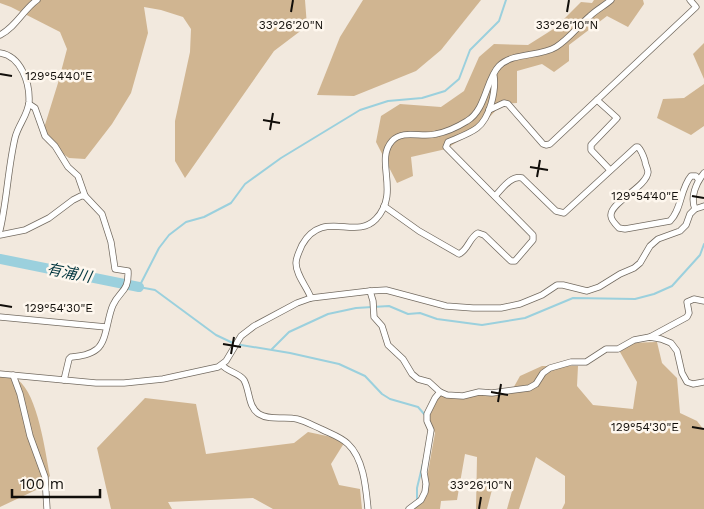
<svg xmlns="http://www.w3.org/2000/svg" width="704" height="509" viewBox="0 0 704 509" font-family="'Work Sans','Noto Sans JP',sans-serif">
	<rect width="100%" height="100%" fill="#f2e9de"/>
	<!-- forest -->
	<g fill="#d0b591">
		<path d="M0,0H305L307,26L274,51L185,178L175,161V121L190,52L191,29L183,17L161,10L144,7L148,33L131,93L112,124L85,159L69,158L46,142L44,128L58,83L67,49L60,32L11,7L0,3Z"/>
		<path d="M363,0H481L441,50L416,71L354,96L317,95L340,37Z"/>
		<path d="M594,0H643L644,4L628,27L607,16L569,45V61L554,72L542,64L517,71V103L502,104L480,127L446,149L411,157L413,176L397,183L376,142L381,116L400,104L441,107L464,91L479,57L494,44L528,45L555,28L581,2L592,3Z"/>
		<path d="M704,43V79L693,54Z"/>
		<path d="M704,84V126L691,135L657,118L663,99L684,98Z"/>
		<path d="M657,342L662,363L677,378L680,413L697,421L704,430V509H562L565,503V476L536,457L519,509H507L514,484L494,482L487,509H476L477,457L465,454L457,500L441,501L440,509H413L428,494V472L435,433L427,416L440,394L455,397L511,392L520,376L542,366H578L577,386L593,405L633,409L637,382L620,352L628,343Z"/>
		<path d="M0,373C6,375 14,376 18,380C38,395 45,451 50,476L36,490L0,507Z"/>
		<path d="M145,398L196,404L206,454L294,443L308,432L346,440L331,464L339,485L360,489L362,509H273L253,498L168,502L172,509H111L97,448Z"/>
	</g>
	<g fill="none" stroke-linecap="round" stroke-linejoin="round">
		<!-- stream -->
		<g stroke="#9bd0dd" stroke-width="2">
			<path d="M272,349L289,332L328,314L356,308L389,306L408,314L420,313L437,319L482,325L525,318L573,298L635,299L654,294L672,286L700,255L704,244"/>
			<path d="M425,415L418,407L390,399L382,394L365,376L339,364L290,353L235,344L216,335L155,290L139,287L159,248L169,235L186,222L204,217L231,203L245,184L281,158L360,110L388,101L422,98L445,91L459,79L470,50L499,21L506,0"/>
			<path d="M417,501V488L424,459"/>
		</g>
		<!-- river -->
		<path stroke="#9bd0dd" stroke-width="10" d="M0,259L139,287"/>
		<!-- minor casing -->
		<g stroke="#736b61" stroke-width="7">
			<g id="minor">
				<path d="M0,35C16,27 23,10 37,0"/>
				<path d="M0,53C21,56 30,83 29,102C28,115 18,125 15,138C8,168 7,200 0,230"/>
				<path d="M597,100L617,118L591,145V150L610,170"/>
				<path d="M29,104L35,108L45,136L55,146L68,167L78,176L85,196"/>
				<path d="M489,110L504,103L508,104L543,144L546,145L550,144L696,7L690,0"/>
				<path d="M495,196C502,189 511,175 522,178L556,211L564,213L636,147H638C642,151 643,155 645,161C645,164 648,169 648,172C647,187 609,203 611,216C611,220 616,225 619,228L625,229L670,221C682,209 680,189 691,176H696L698,179"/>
				<path d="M384,206L419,231L459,254C468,250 469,238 478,233L484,235L511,261H515L533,240V235L446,147L448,142C457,138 469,134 477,128C490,118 496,91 494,76"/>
				<path d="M695,209C690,197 696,183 704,173"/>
				<path d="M0,235L25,230L49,218L73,200L81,196H85L102,214L111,242L115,269L128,271C129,292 120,290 113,305C107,318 107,341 97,349C90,355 80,356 71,357L69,359L64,380"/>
				<path d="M370,291L373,301L374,317L382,326L388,345L403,359L412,374L418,379L429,382L440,392L447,395L463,396L479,392L492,393L529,388L536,384L543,373L550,368L571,362H586L606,349H618L634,340L650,337L661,339L671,343L677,351L682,373L687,382L693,384L704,382"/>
				<path d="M311,298C307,287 296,275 296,263C296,257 300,250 302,245C323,208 355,241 376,219C401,192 374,161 392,141C403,129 422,138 436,134C446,132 459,126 467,121C486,110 486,79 499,66C513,52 540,57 556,47C569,39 578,26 590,16C596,10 604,6 611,0"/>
				<path d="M0,317L106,327"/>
				<path d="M650,337L687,317L689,313L687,302L694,299L704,301"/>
				<path d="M222,365C228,372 239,373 244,380C250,391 248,407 259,414C270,421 285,416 297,419C305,421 314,426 321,429C331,434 341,437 348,444C364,459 366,489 368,509"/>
				<path d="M0,374L96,383H124L163,379L218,367L226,361L241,336L254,326L297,303L311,298L370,291L386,290L446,306L473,308H501L520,304L542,295L557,285H563L587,291L599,287L620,274L634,268L640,263L650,246L658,239L680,231L686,225L690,214L695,209L704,206"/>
				<path d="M13,375L20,394L30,436L45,477L47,509"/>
				<path d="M409,509L421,500L425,492L426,484L424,472L431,430L427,421V414L435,398L440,392"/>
			</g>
		</g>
		<!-- minor -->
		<use href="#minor" stroke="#fff" stroke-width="5.5"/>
	</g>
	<!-- ticks -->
	<path fill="none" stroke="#110e0a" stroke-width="2" d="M291,12L293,0M567,12L569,0M0,74L12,76M263,120L280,123M270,130L273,113M530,167L548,170M537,177L540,160M692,196L704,198M0,305L12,307M223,344L241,347M231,354L234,337M491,392L508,395M498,402L501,384M692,427L704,429M479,509L481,497"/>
	<g text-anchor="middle" stroke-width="5" stroke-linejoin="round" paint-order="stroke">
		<!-- water labels -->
		<g font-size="15" font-style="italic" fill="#01353e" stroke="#fef7ee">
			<text transform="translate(69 273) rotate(11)" y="5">有浦川</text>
		</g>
	</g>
	<g font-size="12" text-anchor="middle" fill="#110e0a" stroke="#fef7ee" stroke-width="5" stroke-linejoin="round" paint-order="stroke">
		<text x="291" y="29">33°26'20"N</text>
		<text x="567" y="29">33°26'10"N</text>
		<text x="59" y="80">129°54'40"E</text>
		<text x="645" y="200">129°54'40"E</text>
		<text x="59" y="312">129°54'30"E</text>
		<text x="645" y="431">129°54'30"E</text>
		<text x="481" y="489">33°26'10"N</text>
	</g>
	<!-- scale -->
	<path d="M12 489v8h88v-8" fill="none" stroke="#110e0a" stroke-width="2.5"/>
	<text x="20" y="489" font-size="15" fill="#110e0a" stroke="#fef7ee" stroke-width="4" paint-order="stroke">100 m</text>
</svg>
